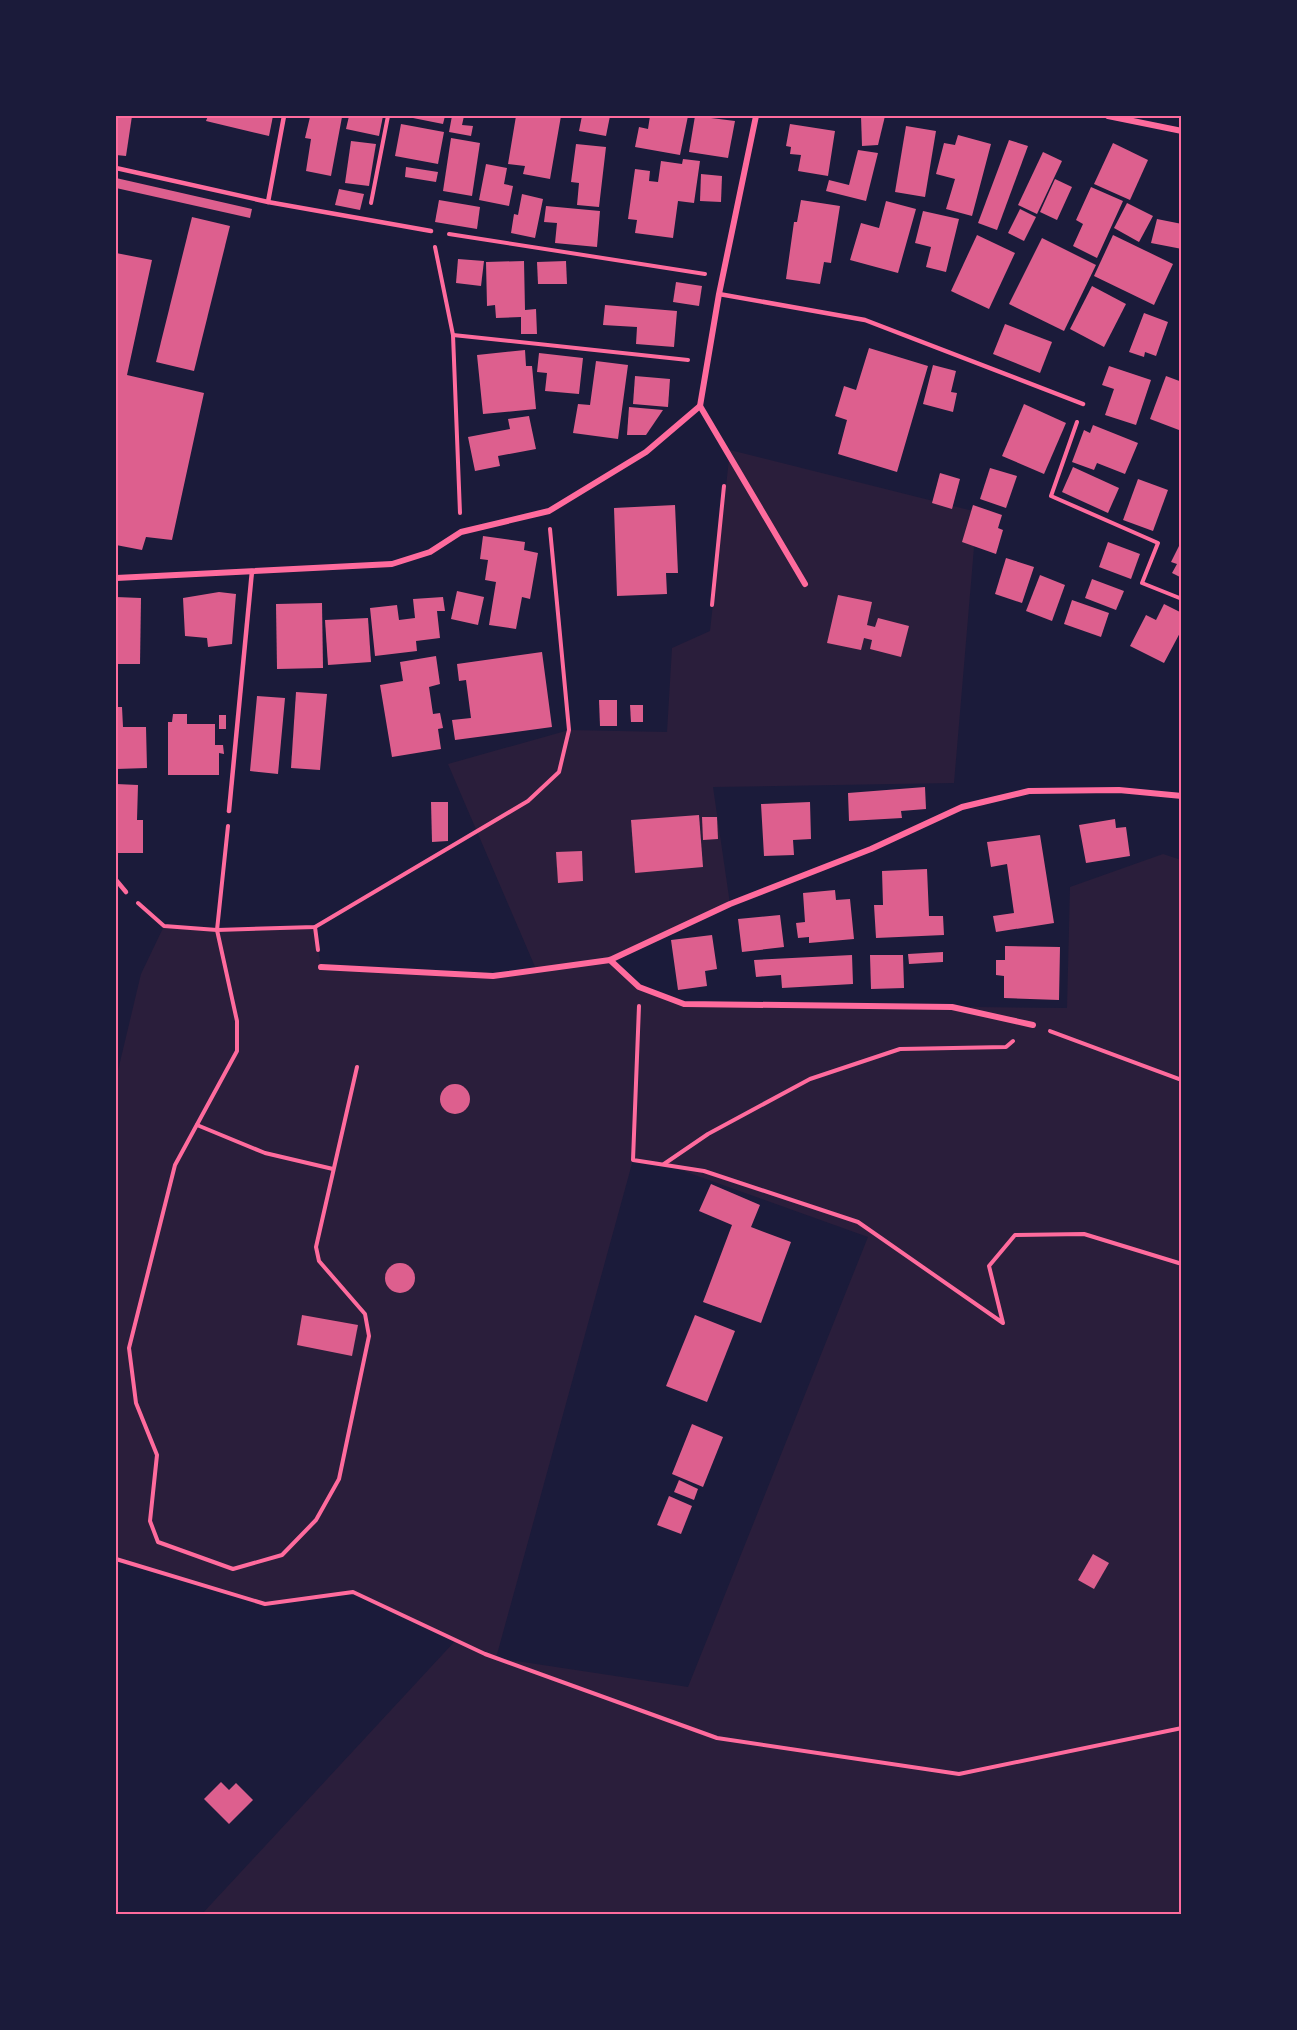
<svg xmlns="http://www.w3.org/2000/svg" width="1297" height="2030" viewBox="0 0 1297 2030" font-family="'Asap Condensed',sans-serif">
	<rect width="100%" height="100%" fill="#1b1b3a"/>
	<!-- green -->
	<path fill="#2a1e3b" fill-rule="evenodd" d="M730,450L977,512L954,783L713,787L730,904L611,959L639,987L684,1004L1067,1008L1070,887L1163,854L1181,860V1914H202L456,1640L353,1592L265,1604L116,1559V1079L141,974L164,926L217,930L315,927L321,967L493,976L536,969L448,764L569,730L667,732L672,648L710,631ZM633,1160L664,1164L868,1237L688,1687L496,1658Z"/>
	<!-- building -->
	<g fill="#dd5f8e">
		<path d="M116,116H132L126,156L116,155Z"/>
		<path d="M208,116H273L269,136L206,121Z"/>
		<path d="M316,116L342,117L331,176L306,171L311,139L305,138L310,117L315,118Z"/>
		<path d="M349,116H383L379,136L346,129Z"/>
		<path d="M403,116H445L443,124Z"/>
		<path d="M452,116H464L462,125L473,126L471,136L449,132Z"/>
		<path d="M516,116H561L550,179L523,174L525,166L508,164Z"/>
		<path d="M582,116H610L606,136L579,131Z"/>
		<path d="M650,116H688L680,155L635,147L639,127L648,129Z"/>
		<path d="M695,116L735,121L728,158L689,152Z"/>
		<path d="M861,116H885L878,145L862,146Z"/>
		<path d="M401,124L444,132L438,164L395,156Z"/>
		<path d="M790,124L835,131L828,176L798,171L801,155L790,154L791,147L786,146Z"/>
		<path d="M906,126L936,131L925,197L895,192Z"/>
		<path d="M958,135L991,144L972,216L946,209L955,179L936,174L944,143L955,145Z"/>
		<path d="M451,138L480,143L472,196L443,191Z"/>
		<path d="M1009,140L1028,146L997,230L978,223Z"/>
		<path d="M351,141L376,144L369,186L345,183Z"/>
		<path d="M1113,143L1148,160L1130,200L1094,184Z"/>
		<path d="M576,144L606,147L599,207L577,205L579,183L571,182Z"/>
		<path d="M858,150L878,153L866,201L826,191L829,180L849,185Z"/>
		<path d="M1043,152L1062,161L1037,214L1018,205Z"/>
		<path d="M683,159L700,161L694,203L678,201L673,238L635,233L637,220L628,219L635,169L650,171L649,181L658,182L661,161L682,164Z"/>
		<path d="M486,164L507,168L504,184L513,186L509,206L479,200Z"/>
		<path d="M406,167L438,172L436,182L405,177Z"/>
		<path d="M701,174L722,176L721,202L700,201Z"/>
		<path d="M116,178L252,209L250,218L116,188Z"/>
		<path d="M1055,179L1072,187L1057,220L1040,212Z"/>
		<path d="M1091,187L1123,201L1097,258L1073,246L1083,224L1076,220Z"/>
		<path d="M339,189L364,194L360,210L335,205Z"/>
		<path d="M522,194L543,199L535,238L511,233L514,214L518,215Z"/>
		<path d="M439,200L480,207L477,229L435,222Z"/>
		<path d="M801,200L840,206L831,263L824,262L820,284L786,279L794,222H797Z"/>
		<path d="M886,201L916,209L898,273L850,260L861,223L879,228Z"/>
		<path d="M1127,203L1153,216L1139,242L1114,228Z"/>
		<path d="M546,206L600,211L597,247L555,243L557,223L544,222Z"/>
		<path d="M1020,209L1036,217L1024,241L1008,233Z"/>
		<path d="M923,211L959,219L946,272L926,267L931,247L915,243Z"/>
		<path d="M192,217L230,226L194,371L156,362Z"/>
		<path d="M1157,219L1182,224V249L1151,243Z"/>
		<path d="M977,235L1015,253L989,309L951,291Z"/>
		<path d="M1113,235L1173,264L1154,305L1094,276Z"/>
		<path d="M1042,238L1096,265L1064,331L1009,304Z"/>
		<path d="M116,253L152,260L127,375L204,393L172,540L146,537L142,550L116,545Z"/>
		<path d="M458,259L484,261L481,286L456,283Z"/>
		<path d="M524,261L525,310L536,309L537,334H521V317L496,318L495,305L487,306L486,262Z"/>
		<path d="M566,261L567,284H538L537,262Z"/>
		<path d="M676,282L702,286L699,306L673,302Z"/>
		<path d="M1092,286L1126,304L1104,347L1070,329Z"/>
		<path d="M605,305L677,311L674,347L636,344L637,327L603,325Z"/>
		<path d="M1144,313L1168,322L1156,356L1145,352L1144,357L1129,352Z"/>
		<path d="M1005,324L1052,342L1040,373L993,354Z"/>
		<path d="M869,348L928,366L897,472L838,454L847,420L835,416L844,386L856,390Z"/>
		<path d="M525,350L526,366H532L536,409L483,414L477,355Z"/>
		<path d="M539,353L583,358L579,394L545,391L547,373L537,372Z"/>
		<path d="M596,361L628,365L618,439L573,433L578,404L590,405Z"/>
		<path d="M933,365L956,371L951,392L957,393L953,412L923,404Z"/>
		<path d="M1109,366L1151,380L1136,425L1105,415L1114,389L1102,385Z"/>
		<path d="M635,376L670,379L668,407L633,404Z"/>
		<path d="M1166,376L1182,382V422L1179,430L1150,419Z"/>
		<path d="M1024,404L1066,423L1044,474L1002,456Z"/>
		<path d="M629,407L663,410L646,435H627Z"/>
		<path d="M529,416L536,449L498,456L500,466L475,471L468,437L510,429L508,419Z"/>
		<path d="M1093,425L1138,443L1125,474L1097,463L1094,470L1072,462L1084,430L1090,433Z"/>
		<path d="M1073,467L1119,488L1108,513L1062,492Z"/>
		<path d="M990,468L1017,476L1006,508L980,499Z"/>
		<path d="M940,473L960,479L952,509L932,503Z"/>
		<path d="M1138,479L1168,490L1153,531L1123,520Z"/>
		<path d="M675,505L678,573H666L667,594L617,596L614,508Z"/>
		<path d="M973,505L1002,515L998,528L1003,530L996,554L962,542Z"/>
		<path d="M483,536L525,542L524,550L538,553L530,599L522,597L516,629L489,625L496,582L485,580L488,560L480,559Z"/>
		<path d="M1182,540V578L1172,573L1177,564L1171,562Z"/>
		<path d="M1108,542L1140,554L1131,579L1099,567Z"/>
		<path d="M1006,558L1034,567L1022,603L995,594Z"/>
		<path d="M1040,575L1065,585L1052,621L1026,611Z"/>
		<path d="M1092,579L1124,591L1116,610L1085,598Z"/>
		<path d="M457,591L484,597L478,625L451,619Z"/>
		<path d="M219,592L236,594L232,644L208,647L207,638L185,636L183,598Z"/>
		<path d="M838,595L872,602L867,625L875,627L878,618L909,626L901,657L870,649L872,640L864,638L861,650L827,643Z"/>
		<path d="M116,597L141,598L140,664H116Z"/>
		<path d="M443,597L445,611H437L440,638L416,641L417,651L375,656L370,608L397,605L399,620L415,618L413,599Z"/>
		<path d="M1072,600L1109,613L1101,637L1064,624Z"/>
		<path d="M322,603L323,668L277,669L276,604Z"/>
		<path d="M1164,604L1182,613V629L1164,663L1130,646L1146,615L1156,620Z"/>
		<path d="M368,618L371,662L328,665L325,620Z"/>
		<path d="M542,652L552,727L455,740L452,720L471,718L466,680L459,681L457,664Z"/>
		<path d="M436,656L440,684L429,687L433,714L440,713L443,728L438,729L441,749L392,757L380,685L403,681L400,662Z"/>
		<path d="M296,692L327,694L320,770L291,768Z"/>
		<path d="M257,696L285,698L278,774L250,771Z"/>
		<path d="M599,700H617V726H600Z"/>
		<path d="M630,705H643V722H631Z"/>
		<path d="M116,707H122L123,727H146L147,768L116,769Z"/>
		<path d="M173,714H187V724H215V745H223L224,754L219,753V775H168V722H172Z"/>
		<rect x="219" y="715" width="7" height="14"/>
		<path d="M116,784L138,785L137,820H143V853H116Z"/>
		<path d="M925,787L926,809L901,811L902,818L849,821L848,793Z"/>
		<path d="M431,802H448V841L432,842Z"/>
		<path d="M810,802L811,839L793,840L794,855L764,856L761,804Z"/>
		<path d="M699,815L703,867L635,873L631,820Z"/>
		<path d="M702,817H717L718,839L703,840Z"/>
		<path d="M1115,819L1116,828L1126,827L1130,856L1086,863L1079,825Z"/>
		<path d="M1040,835L1054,923L996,932L993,916L1014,913L1007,864L991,867L987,842Z"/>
		<path d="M582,851L583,881L558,883L556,852Z"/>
		<path d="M927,869L929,916H943L944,935L876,938L874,905H883L882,871Z"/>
		<path d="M835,890L836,900L850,899L854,939L809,943V937L798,938L796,923L805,922L803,893Z"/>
		<path d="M780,915L784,947L742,952L738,919Z"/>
		<path d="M712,935L717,969L705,971L707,986L678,990L671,940Z"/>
		<path d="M1005,946L1060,947L1059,1000L1004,998V976L996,975V960H1005Z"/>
		<path d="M943,952V962L909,964L908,954Z"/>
		<path d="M852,955L853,984L782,988L781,975L756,977L754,960Z"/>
		<path d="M870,955H903L904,988L871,989Z"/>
		<circle cx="455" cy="1099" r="15"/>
		<path d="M711,1184L760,1205L751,1227L791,1242L761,1323L703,1302L732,1225L699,1211Z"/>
		<circle cx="400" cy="1278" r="15"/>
		<path d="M302,1315L358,1325L352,1356L297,1345Z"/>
		<path d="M695,1315L735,1331L707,1402L666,1386Z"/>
		<path d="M692,1424L723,1437L703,1487L672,1474Z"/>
		<path d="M679,1480L698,1489L694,1500L674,1492Z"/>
		<path d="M669,1496L692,1506L681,1534L657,1525Z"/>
		<path d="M1093,1554L1109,1563L1094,1589L1078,1580Z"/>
		<path d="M221,1782L229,1790L236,1783L253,1800L229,1824L204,1799Z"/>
	</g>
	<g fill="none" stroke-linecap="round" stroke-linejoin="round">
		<!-- path -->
		<g stroke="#ff6b9d" stroke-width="4">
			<path d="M371,203L388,116"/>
			<path d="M449,234L705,274"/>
			<path d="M435,247L453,335L460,513"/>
			<path d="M453,335L688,360"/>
			<path d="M1077,422L1051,496L1158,543L1142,583L1182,599"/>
			<path d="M712,605L724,486"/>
			<path d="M228,826L217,930L237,1021V1051L175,1165L129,1348L136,1403L157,1455L150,1521L158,1542L233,1569L282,1555L316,1520L339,1479L369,1336L365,1314L319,1261L316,1247L357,1067"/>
			<path d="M138,903L164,926L217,930L315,927L528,801L559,772L569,730L550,529"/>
			<path d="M315,927L318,950"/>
			<path d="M639,1006L633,1160L704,1171L858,1222L1003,1323L989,1266L1015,1235L1084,1234L1182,1264"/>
			<path d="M1050,1031L1182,1080"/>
			<path d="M197,1125L265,1153L333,1169"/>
			<path d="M664,1164L708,1134L810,1079L900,1049L1006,1047L1013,1041"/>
			<path d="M116,1559L265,1604L353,1592L485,1654L717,1738L959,1774L1182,1728"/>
		</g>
		<!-- service -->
		<g stroke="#ff6b9d" stroke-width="4.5">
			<path d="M116,168L268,202L431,231"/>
			<path d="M268,202L284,116"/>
			<path d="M719,294L865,320L1083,404"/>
			<path d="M229,811L252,571"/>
			<path d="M116,880L126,892"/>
		</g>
		<!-- minor -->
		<g stroke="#ff6b9d" stroke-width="6">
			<path d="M1108,116L1182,131"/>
			<path d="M700,406L805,584"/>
			<path d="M116,578L392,564L430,552L461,532L549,511L646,452L700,406L719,294L756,116"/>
			<path d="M610,960L639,987L684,1004L952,1007L1033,1025"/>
			<path d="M321,967L493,976L610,960L730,904L871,849L962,807L1029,791L1119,790L1182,796"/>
		</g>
	</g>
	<!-- border -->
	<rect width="1297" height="2030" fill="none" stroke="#1b1b3a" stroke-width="234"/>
	<rect x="117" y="117" width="1063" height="1796" fill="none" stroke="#ff6b9d" stroke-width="2"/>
</svg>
